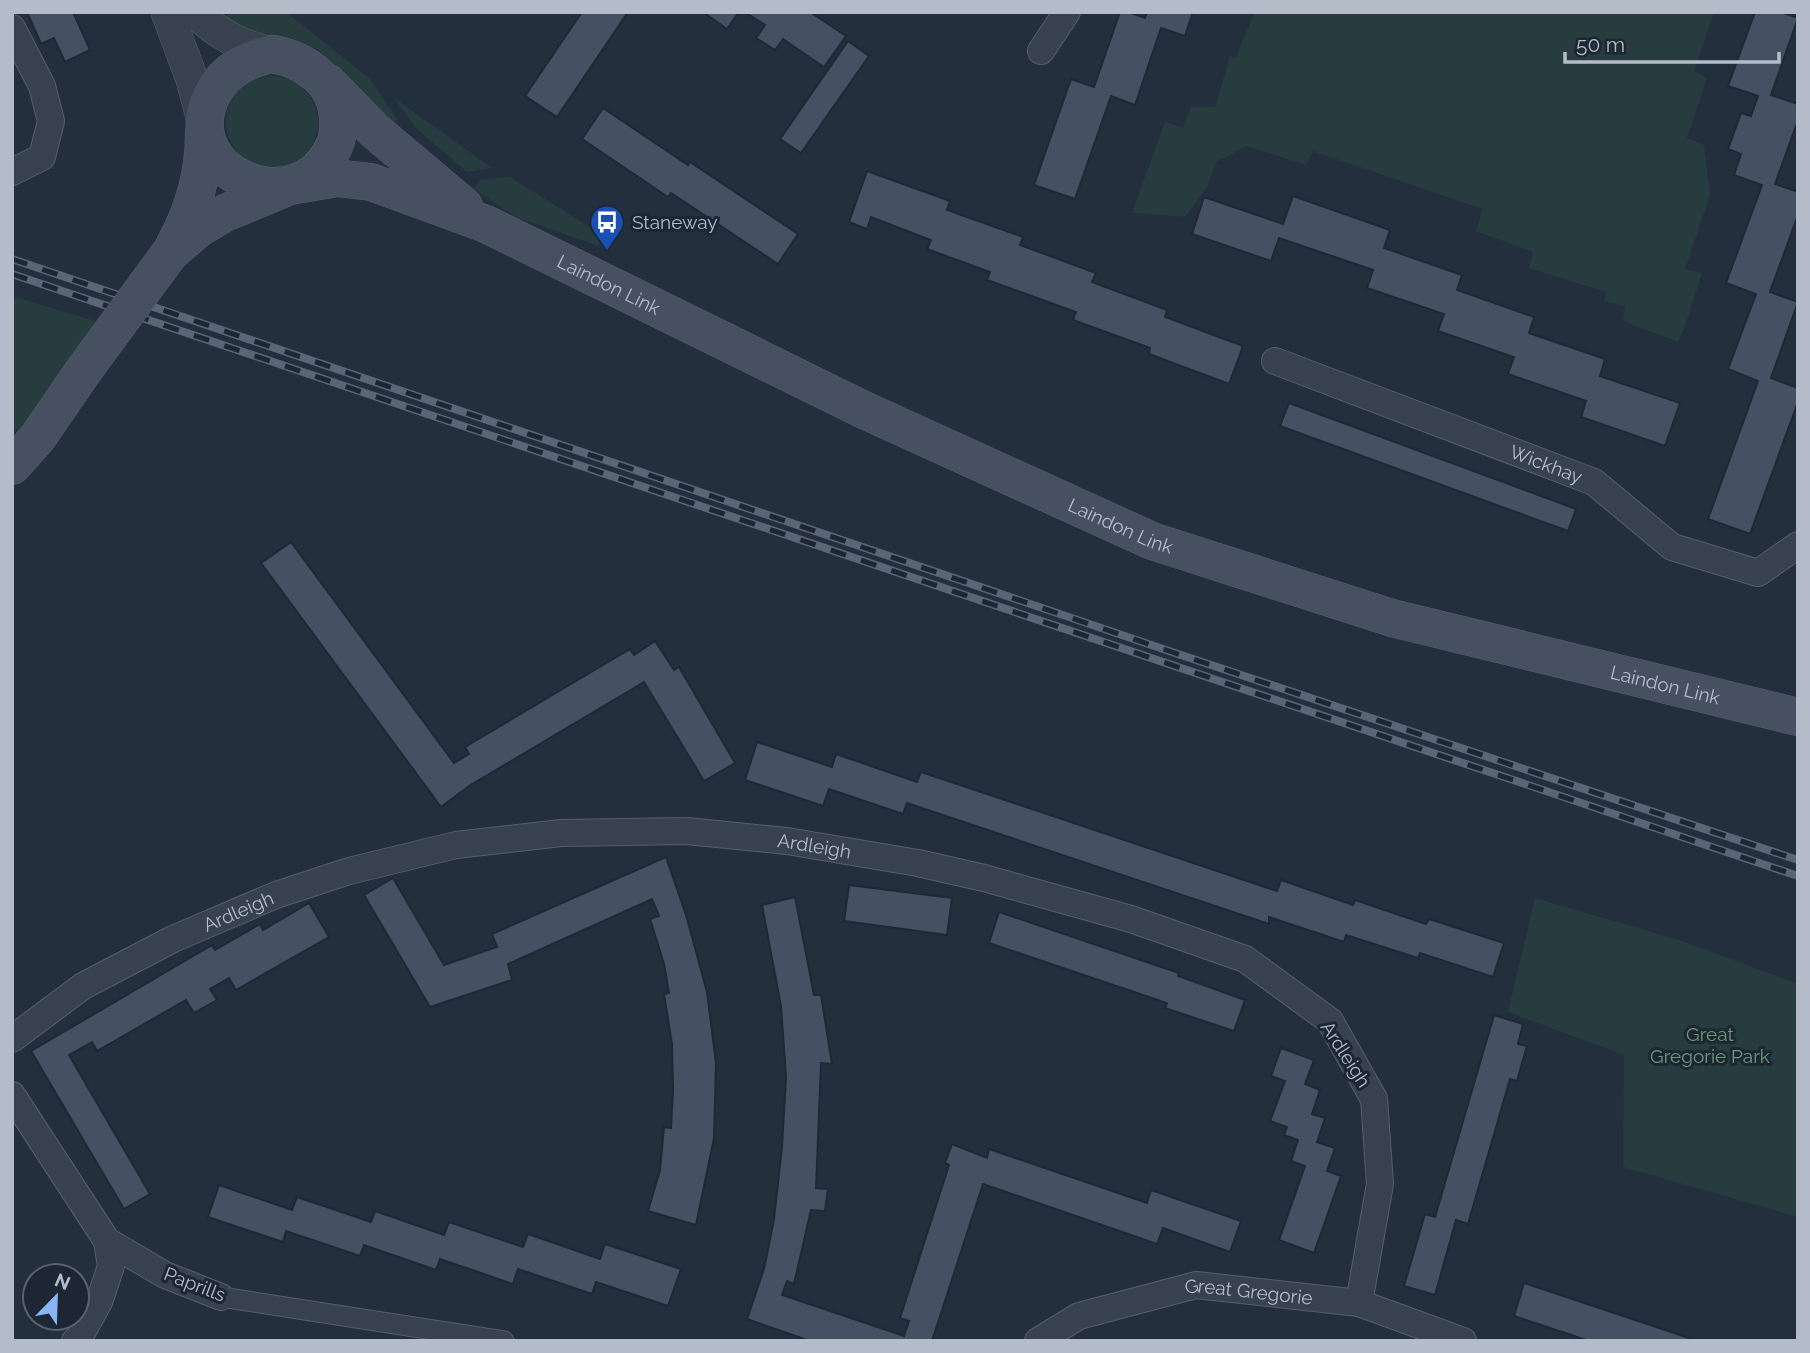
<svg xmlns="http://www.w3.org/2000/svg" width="1810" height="1353" viewBox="0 0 1810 1353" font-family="Raleway,sans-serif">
	<rect width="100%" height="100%" fill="#242f3e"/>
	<!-- green -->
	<g fill="#263c3f">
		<path d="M228,12H286L370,79L397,119L394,123L319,50L300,43L256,34L226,19Z"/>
		<path d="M1255,12H1714L1694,71L1707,78L1687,138L1704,145L1710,195L1685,269L1702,273L1685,326L1678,342L1623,321L1625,307L1604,301L1606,292L1529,268L1533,252L1476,231L1483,209L1313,151L1306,165L1247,146L1216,162L1207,187L1185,217L1132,213L1165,122L1183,128L1191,107H1215L1230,56L1236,57Z"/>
		<circle cx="272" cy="122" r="46"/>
		<path d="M394,98L492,168L467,172L416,128Z"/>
		<path d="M510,177L604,236L598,246L516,217L474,189L480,180Z"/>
		<path d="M12,296L115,327L84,370L12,434Z"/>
		<path d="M1535,898L1682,941L1798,984V1217L1623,1167L1624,1055L1508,1012Z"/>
	</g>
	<!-- building -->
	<g fill="#455162" stroke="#1f2835" stroke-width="2">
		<path d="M27,12H73L90,50L65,62L54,38L41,44Z"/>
		<path d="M582,12H628L557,117L525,96Z"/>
		<path d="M703,12H739L727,29Z"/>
		<path d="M745,12H810L846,36L824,67L783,39L775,50L756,38L765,25Z"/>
		<path d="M1120,12H1128L1145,18L1147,12H1193L1185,36L1161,28L1135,105L1111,96L1075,199L1034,185L1071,79L1094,87Z"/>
		<path d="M1755,12H1781L1798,18L1771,95L1798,104V120L1775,184L1798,192V215L1770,292L1798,302L1771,378L1798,388V402L1750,534L1708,519L1758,381L1728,369L1756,294L1726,283L1762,185L1734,175L1741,154L1728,149L1741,113L1751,116L1758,96L1728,86Z"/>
		<path d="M848,41L869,56L801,153L780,139Z"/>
		<path d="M603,108L688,165L690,162L798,234L778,264L671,193L668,197L582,139Z"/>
		<path d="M867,171L950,201L947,210L1023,237L1020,245L1096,273L1092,282L1167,310L1165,317L1243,346L1229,384L1149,354L1150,348L1073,320L1076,312L987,280L990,272L927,249L931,240L871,217L867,229L849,222Z"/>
		<path d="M1293,196L1390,230L1384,248L1462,275L1457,290L1534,317L1529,333L1605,359L1600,376L1680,403L1665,446L1581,417L1586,401L1508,374L1514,357L1438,331L1444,314L1367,288L1373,270L1279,238L1271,261L1192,234L1204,197L1283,224Z"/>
		<path d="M1289,403L1576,509L1568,531L1280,426Z"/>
		<path d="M291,542L454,763L469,754L465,747L630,649L634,655L655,641L674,670L679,667L735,763L704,781L644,682L469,786L441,807L261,563Z"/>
		<path d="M757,742L832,767L836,754L917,782L921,772L1277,891L1281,880L1353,905L1355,900L1426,924L1429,919L1504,943L1493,977L1420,953L1418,958L1346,935L1344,942L1269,917V924L907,803L903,814L829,789L823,806L745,780Z"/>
		<path d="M666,857L686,915L707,992L716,1063L714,1138L696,1225L648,1211L660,1170L664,1127L671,1128L673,1090L672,1044L664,994L669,993L664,964L650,919L659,916L652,899L508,964L512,980L430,1007L364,895L393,878L444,965L497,947L492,934Z"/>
		<path d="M849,885L952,898L947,935L844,921Z"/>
		<path d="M795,897L814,995H821L832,1064L821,1063L816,1188L828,1189L825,1211L811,1210L794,1284L787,1281L782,1295L904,1336L909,1321L900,1318L949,1165L945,1163L952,1144L987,1158L989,1149L1147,1203L1151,1190L1241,1221L1230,1252L1163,1228L1157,1244L983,1184L932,1341H810L747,1319L764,1269L774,1219L782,1147L786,1077L781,1006L762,905Z"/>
		<path d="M309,903L329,937L236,990L229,978L210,989L217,1000L194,1013L186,1000L97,1051L92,1042L69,1055L150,1194L124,1209L31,1051L212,945L215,950L260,924L263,930Z"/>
		<path d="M999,912L1179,973L1178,976L1245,1000L1234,1031L1165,1008L1167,1003L989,943Z"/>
		<path d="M1494,1015L1523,1024L1518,1044L1527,1046L1517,1081L1510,1079L1468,1224L1456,1220L1435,1295L1404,1286L1425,1214L1435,1217Z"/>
		<path d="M1281,1048L1314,1060L1305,1084L1320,1090L1312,1114L1325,1118L1317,1142L1335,1148L1327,1171L1341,1176L1314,1253L1279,1240L1305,1166L1291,1161L1298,1140L1284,1135L1287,1127L1270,1121L1285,1081L1271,1076Z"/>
		<path d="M219,1185L292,1210L297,1197L371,1222L375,1211L444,1235L449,1222L523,1247L528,1234L600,1259L605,1244L681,1269L668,1306L596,1282L592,1294L518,1269L513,1284L440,1259L436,1270L364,1245L360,1256L286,1231L283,1242L208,1217Z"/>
		<path d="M1524,1283L1698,1341H1589L1514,1316Z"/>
	</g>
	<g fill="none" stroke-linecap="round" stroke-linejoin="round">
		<!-- pedestrian casing -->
		<g stroke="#565f6c" stroke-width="21">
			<path id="pedestrian" d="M221,1297L504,1341"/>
		</g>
		<!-- minor casing -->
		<g stroke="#565f6c" stroke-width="28">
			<g id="minor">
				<path d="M12,28L42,86L51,121L42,157L12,172"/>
				<path d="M1041,51L1067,12"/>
				<path id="s1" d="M1275,361L1594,482L1672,547L1758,573L1798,545"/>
				<path id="s2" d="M12,1039L83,986L173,939L276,895L349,871L456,845L561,833L687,831L787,841L918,863L984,878L1131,919L1245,959L1330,1021L1374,1099L1380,1184L1359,1303"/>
				<path d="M12,1095L107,1241L165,1275L221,1297"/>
				<path d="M75,1341L79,1338L99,1302L111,1266L107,1241"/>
				<path id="s3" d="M1038,1341L1079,1316L1196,1285L1359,1303L1463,1341"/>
			</g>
		</g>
		<!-- tertiary casing -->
		<g stroke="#565f6c" stroke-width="33">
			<g id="tertiary">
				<path d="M167,12L192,79L203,121"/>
				<path d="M195,12C220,36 240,45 273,54"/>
			</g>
		</g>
		<!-- secondary casing -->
		<g stroke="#565f6c" stroke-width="38">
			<g id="secondary">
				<path d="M273,54C308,61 337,83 338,120C338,129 338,139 334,146C297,226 176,173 211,97C223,71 246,59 273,54Z"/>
				<path d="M328,83L375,131L464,206"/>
				<path d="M174,246C194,210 204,174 204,133"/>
				<path id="s4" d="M170,253L198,229L225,213L290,186L337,178L371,182L486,224L864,410L1152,541L1392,618L1798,717"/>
				<path d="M12,466L38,437L84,370"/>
			</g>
		</g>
		<!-- pedestrian -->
		<use href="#pedestrian" stroke="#38414e" stroke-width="19"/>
		<!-- minor -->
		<use href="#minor" stroke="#38414e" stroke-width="26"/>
		<!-- tertiary -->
		<use href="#tertiary" stroke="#38414e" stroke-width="32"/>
		<!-- secondary -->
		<use href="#secondary" stroke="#465061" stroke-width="37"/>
		<!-- rail casing -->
		<g stroke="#5a6575" stroke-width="8">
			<g id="rail">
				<path d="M12,259L1172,652L1798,860"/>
				<path d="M12,274L1798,876"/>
			</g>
		</g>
		<!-- rail -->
		<use href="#rail" stroke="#1d2633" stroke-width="5" stroke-dasharray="16" stroke-linecap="butt"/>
		<!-- secondary-bridge casing -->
		<g stroke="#565f6c" stroke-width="38" stroke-linecap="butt">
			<path id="secondary-bridge" d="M84,370L170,253"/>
		</g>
		<!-- secondary-bridge -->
		<use href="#secondary-bridge" stroke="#465061" stroke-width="37"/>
	</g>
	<!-- icons -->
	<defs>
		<g id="bus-pin" transform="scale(1.75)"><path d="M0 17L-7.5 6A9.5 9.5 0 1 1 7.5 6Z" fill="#1a4fb4" stroke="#1d2633"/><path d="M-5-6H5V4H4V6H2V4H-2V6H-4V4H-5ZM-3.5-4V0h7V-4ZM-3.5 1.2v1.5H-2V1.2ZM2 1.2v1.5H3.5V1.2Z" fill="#fff"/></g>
	</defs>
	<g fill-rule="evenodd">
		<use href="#bus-pin" x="607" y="222"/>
	</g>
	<g text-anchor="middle" stroke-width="6" stroke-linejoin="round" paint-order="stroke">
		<!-- poi labels -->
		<g font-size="19" fill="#b4bcc9" stroke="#1d2633" text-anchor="start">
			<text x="632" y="229">Staneway</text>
		</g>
		<!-- street labels -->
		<g font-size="19" fill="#b4bcc9" stroke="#1d2633">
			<text dy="7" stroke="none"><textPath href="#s4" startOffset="480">Laindon Link</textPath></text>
			<text dy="7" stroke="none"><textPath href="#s1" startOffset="290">Wickhay</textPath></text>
			<text dy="7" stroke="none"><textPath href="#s4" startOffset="1046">Laindon Link</textPath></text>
			<text dy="7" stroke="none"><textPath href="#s4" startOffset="1614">Laindon Link</textPath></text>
			<text dy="7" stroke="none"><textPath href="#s2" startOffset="849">Ardleigh</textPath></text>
			<text dy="7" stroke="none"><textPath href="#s2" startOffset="261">Ardleigh</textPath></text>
			<text transform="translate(1346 1054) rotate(57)" y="7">Ardleigh</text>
			<text transform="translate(195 1284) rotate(21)" y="7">Paprills</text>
			<text dy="7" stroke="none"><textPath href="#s3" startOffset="222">Great Gregorie</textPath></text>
		</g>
		<!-- park labels -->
		<g font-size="19" fill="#6b9a76" stroke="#1d2633">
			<text x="1710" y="1041">Great<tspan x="1710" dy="22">Gregorie Park</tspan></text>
		</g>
	</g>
	<!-- border -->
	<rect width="1810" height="1353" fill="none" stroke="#b4bcc9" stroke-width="28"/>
	<!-- north arrow -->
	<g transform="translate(56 1297) rotate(23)"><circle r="33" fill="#1d2633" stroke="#59626f" stroke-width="2"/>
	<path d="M0-5L12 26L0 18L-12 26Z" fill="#8ab4f8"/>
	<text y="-10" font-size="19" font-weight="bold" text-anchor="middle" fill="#b4bcc9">N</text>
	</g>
	<!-- scale -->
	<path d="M1565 52v10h214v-10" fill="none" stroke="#b4bcc9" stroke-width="3.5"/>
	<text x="1576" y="52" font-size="21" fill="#b4bcc9" stroke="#1d2633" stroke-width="5" paint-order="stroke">50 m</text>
</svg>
